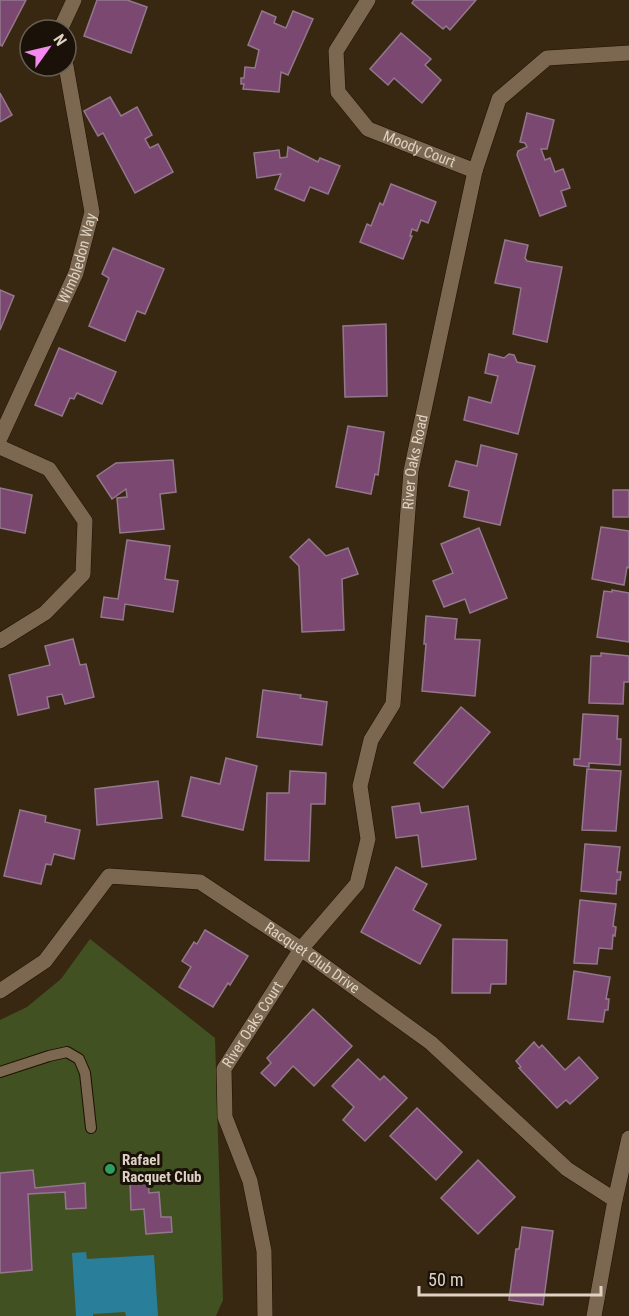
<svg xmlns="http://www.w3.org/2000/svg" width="629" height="1316" viewBox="0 0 629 1316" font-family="'Roboto Condensed',sans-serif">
	<rect width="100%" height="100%" fill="#392811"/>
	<!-- green -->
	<path fill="#425121" d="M90,939L215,1038L223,1300L216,1316H0V1020L27,1007L61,979Z"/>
	<!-- water -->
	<path fill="#297e9a" d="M86,1252L87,1259L154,1255L158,1316H126L125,1312L93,1314V1316H76L72,1253Z"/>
	<!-- building -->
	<g fill="#7a4871" stroke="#93788d" stroke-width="1.5">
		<path d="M0,0H26L2,46L0,45Z"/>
		<path d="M97,0H127L147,7L131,53L84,36Z"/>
		<path d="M414,0H476L450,30L446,26L443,29L412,3Z"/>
		<path d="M262,11L276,17L274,23L286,28L293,11L313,19L288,75L281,72L279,92L243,89L244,84H241V78H244L245,67L255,68L259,50L248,45Z"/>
		<path d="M401,33L431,59L425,65L441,80L422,103L394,78L388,85L370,69Z"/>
		<path d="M0,93L12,115L0,122Z"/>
		<path d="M110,97L121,116L137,107L152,135L145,139L150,148L158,144L173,172L135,193L103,133L98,136L84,111Z"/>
		<path d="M527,113L554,120L547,149H541L545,160L550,158L555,172L563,169L570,188L561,191L566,206L540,216L517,155L518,151L527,147L525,143L520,142Z"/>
		<path d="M288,147L318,162L320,158L340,166L328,194L310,187L304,201L275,189L281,174L257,178L254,153L279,150L280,158L287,157Z"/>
		<path d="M391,184L436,202L428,223L421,220L417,231L412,229L410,236H412L403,259L360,242L367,224L371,226L380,203L383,205Z"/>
		<path d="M505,240L528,245L525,258L527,261L562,267L547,342L513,334L521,288L495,283Z"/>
		<path d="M113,248L164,269L145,314L137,311L125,341L89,326L109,278L102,274Z"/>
		<path d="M0,290L14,296L0,330Z"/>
		<path d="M386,324L387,396L345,397L343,326Z"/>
		<path d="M59,348L116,372L102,404L77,393L74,399L70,398L62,416L35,405Z"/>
		<path d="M489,354L504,358L509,354L514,355L517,362L535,366L518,434L464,420L469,397L491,403L498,376L485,373Z"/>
		<path d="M348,426L384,432L378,475L375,474L371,494L336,487Z"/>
		<path d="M481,445L517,454L500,525L464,517L469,491L449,486L456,461L477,466Z"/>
		<path d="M173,460L176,492L160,494L164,529L120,533L117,498L127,497L126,489L112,499L97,476L116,463Z"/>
		<path d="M0,488L32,495L25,533L0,528Z"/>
		<rect x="613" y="490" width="16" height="27"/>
		<path d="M601,527L629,531V568L627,567L624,585L592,579Z"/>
		<path d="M479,528L507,598L470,613L465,599L444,607L433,581L453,573L441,544Z"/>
		<path d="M309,539L326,556L348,548L358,574L342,579L344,630L302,632L299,566L290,557Z"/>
		<path d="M127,540L170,546L165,579L178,581L173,612L125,604L123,620L101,617L104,597L118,599Z"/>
		<path d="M612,590L629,593V642L597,637L604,591L612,592Z"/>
		<path d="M426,616L457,619L455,639L480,640L475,696L422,691L426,644H424Z"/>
		<path d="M73,639L80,665L86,664L94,697L65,704L62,694L47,697L49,708L18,715L9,675L50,665L45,646Z"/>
		<path d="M601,653L629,656V682H624L623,704L589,703L591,656H601Z"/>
		<path d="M263,690L301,695L300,698L327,702L322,745L257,737Z"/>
		<path d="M461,707L490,732L443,788L414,763Z"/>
		<path d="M583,714L618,716L617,739H621L620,765L589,763V767L574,765V759H580Z"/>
		<path d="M226,758L257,766L243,830L182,816L191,777L220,784Z"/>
		<path d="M587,769L621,771L616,831L582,830Z"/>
		<path d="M290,771L326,773L325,804H311L309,861L265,860L267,793H289Z"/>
		<path d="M158,781L162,818L97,825L95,789Z"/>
		<path d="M419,803L421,813L468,806L476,859L422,867L418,835L396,838L392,807Z"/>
		<path d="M20,810L46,816L45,822L80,830L74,859L54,854L51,865L46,864L41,884L4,876Z"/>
		<path d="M585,844L620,847L617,872H621L620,880H617L616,894L581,891Z"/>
		<path d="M396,867L427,884L413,910L441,925L420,964L361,932Z"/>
		<path d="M580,900L616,904L613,926L616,927L615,936L613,935L612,949L599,948L597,964L574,963Z"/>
		<path d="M205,930L248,956L230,985L228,983L213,1007L179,987L191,967L182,961L194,942L197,944Z"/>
		<path d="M453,939L507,940L506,984H491L490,993H452Z"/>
		<path d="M574,971L610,977L606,999H609L608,1010H605L603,1022L568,1019Z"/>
		<path d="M313,1009L352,1046L314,1086L293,1066L275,1086L261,1073L271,1063L267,1058Z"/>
		<path d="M534,1042L539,1048L542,1045L565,1070L579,1057L598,1078L570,1104L566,1100L557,1108L519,1068L521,1067L516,1061Z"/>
		<path d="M358,1059L380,1080L384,1076L407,1098L365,1141L343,1120L354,1107L332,1086Z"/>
		<path d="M417,1108L462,1152L436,1180L390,1136Z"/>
		<path d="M478,1160L515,1197L478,1234L441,1198Z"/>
		<path d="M33,1170L35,1188L85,1183L86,1208L66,1209L65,1192L28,1194L32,1270L0,1273V1173Z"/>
		<path d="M148,1180L149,1193L159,1192L161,1217H171L172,1232L146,1234L144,1209L131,1210L130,1181Z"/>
		<path d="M522,1227L553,1231L543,1305L509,1300L516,1249H519Z"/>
	</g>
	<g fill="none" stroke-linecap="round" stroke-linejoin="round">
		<!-- service casing -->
		<g stroke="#201000" stroke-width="12">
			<path id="service" d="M0,1072L49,1056L67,1052L79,1059L85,1073L91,1128"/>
		</g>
		<!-- minor casing -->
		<g stroke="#201000" stroke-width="16">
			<g id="minor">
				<path id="s1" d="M368,0L336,51L338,92L368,129L475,171"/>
				<path d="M60,30L74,0"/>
				<path id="s2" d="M0,438L76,273L92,212L66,66"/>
				<path d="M0,447L49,469L85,521L83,574L45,613L0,641"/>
				<path id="s3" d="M0,991L45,961L109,876L200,882L301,949L431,1043L567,1169L615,1200"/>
				<path id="s4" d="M265,1316L264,1251L250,1181L225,1117L224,1069L301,949L357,884L368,839L360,786L371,740L393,704L411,471L475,171L499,99L547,58L629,53"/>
			</g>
		</g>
		<!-- tertiary casing -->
		<g stroke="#201000" stroke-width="16">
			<path id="tertiary" d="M594,1316L615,1200L629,1138"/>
		</g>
		<!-- service -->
		<use href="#service" stroke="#7c6850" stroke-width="10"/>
		<!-- minor -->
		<use href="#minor" stroke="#7c6850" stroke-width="15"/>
		<!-- tertiary -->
		<use href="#tertiary" stroke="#7c6850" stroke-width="15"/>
	</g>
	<!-- markers -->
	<circle fill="#2e9e5b" stroke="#1a1209" stroke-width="2" cx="110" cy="1169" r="6"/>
	<g text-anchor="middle" stroke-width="6" stroke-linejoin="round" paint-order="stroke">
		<!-- street labels -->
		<g font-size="15" fill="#ddd2c4" stroke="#1a1209">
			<text dy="5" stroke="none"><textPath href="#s1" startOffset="204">Moody Court</textPath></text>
			<text dy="5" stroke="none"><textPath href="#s2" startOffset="196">Wimbledon Way</textPath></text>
			<text dy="5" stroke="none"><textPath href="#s4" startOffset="914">River Oaks Road</textPath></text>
			<text dy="5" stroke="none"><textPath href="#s3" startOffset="387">Racquet Club Drive</textPath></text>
			<text dy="5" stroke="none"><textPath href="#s4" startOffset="306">River Oaks Court</textPath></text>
		</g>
		<!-- poi labels -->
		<g font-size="15" font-weight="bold" fill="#ddd2c4" stroke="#1a1209" text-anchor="start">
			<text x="122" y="1165">Rafael<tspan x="122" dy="17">Racquet Club</tspan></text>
		</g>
	</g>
	<!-- north arrow -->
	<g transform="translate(48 48) rotate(56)"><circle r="28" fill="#1a1209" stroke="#685f54" stroke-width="1.5"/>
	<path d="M0-4.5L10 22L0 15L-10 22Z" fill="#f489f0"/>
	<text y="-9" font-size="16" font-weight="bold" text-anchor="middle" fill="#ddd2c4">N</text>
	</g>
	<!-- scale -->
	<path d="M419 1286v9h182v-9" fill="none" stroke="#ddd2c4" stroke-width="3"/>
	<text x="428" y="1286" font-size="18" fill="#ddd2c4" stroke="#1a1209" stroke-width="4.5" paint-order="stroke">50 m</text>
</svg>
